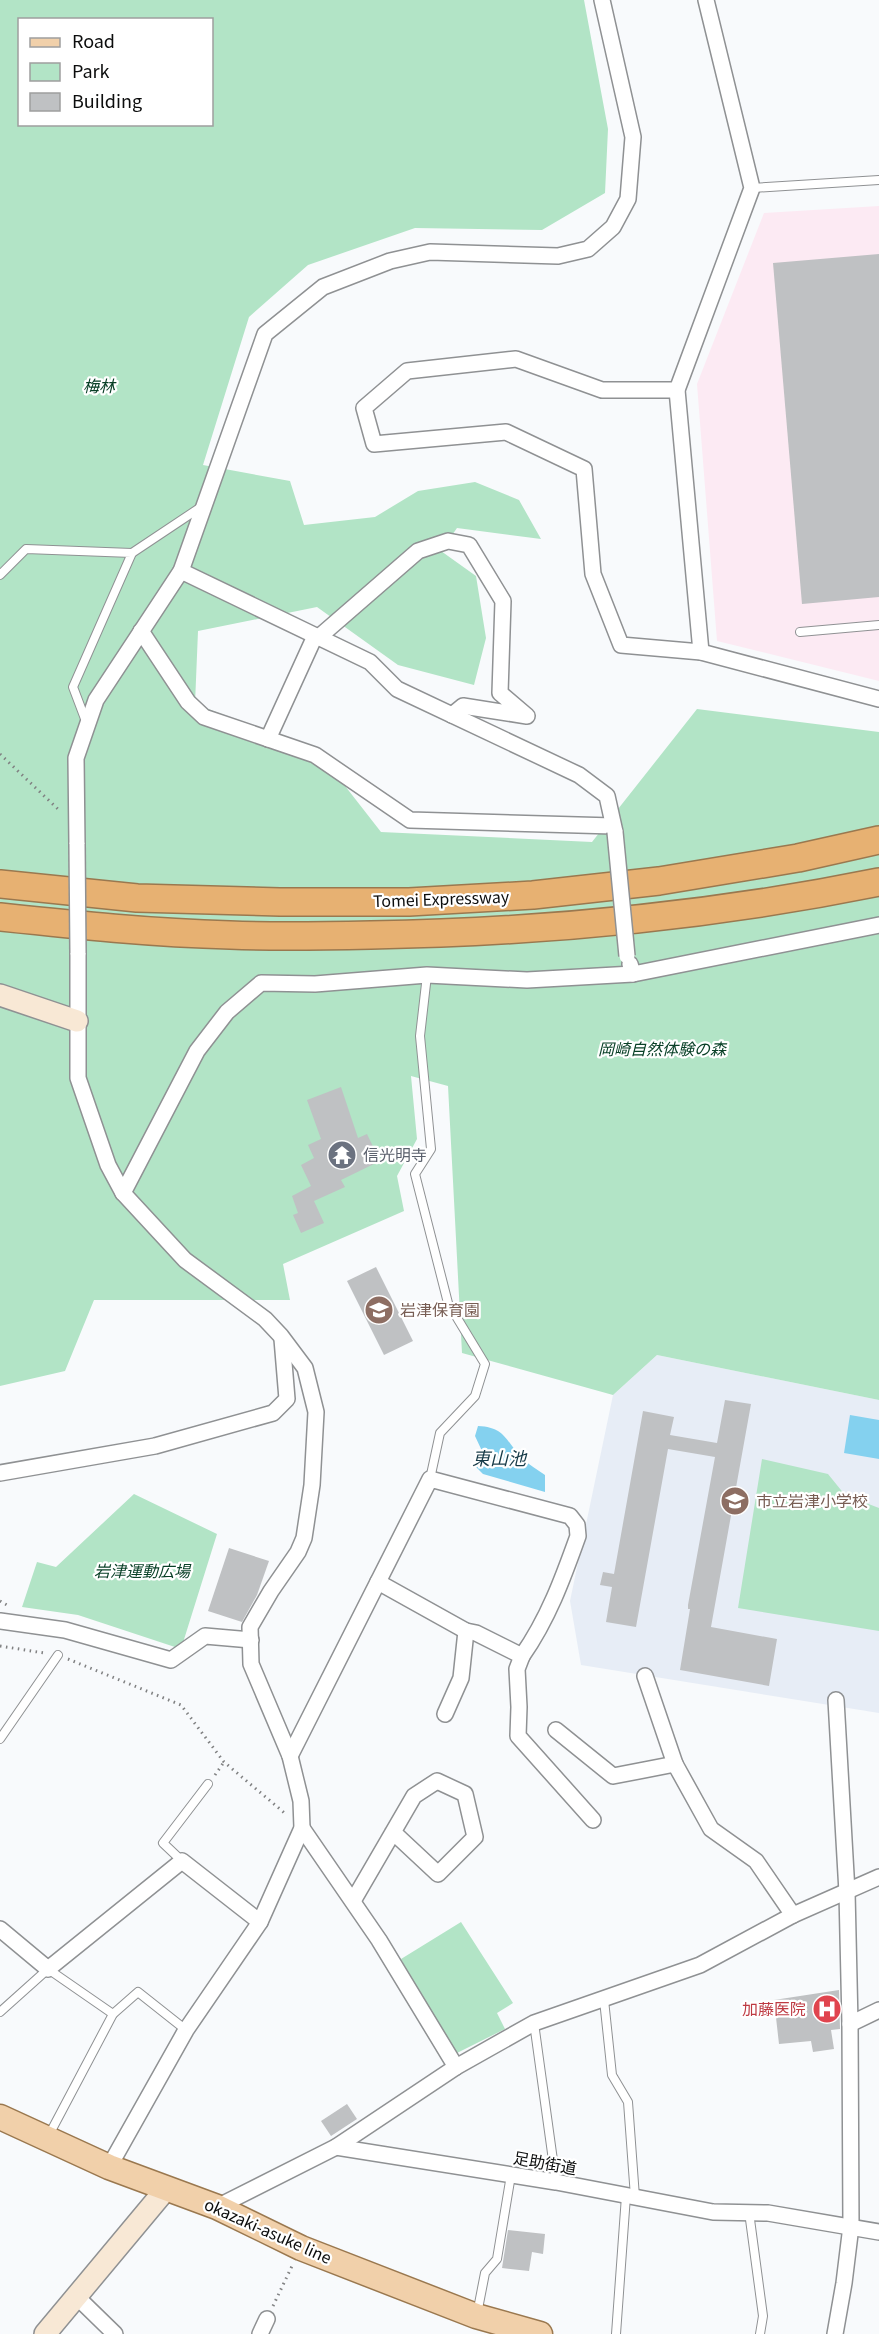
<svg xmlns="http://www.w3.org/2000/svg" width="879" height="2334" viewBox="0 0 879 2334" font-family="Georgia,'Noto Sans JP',serif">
	<rect width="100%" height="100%" fill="#f8fafc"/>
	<!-- built -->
	<path fill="#e7edf6" d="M657,1355L879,1400V1713L581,1665L570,1601L613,1395Z"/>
	<!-- industrial -->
	<path fill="#fceaf3" d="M879,206V681L717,641L697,384L764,213Z"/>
	<!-- green -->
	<g fill="#b2e4c6" fill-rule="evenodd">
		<path d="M0,0H584L608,129L605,193L542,230L415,228L308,265L249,317L203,465L290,481L304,525L375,517L418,491L475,482L519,500L541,539L457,528L441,551L476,576L486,638L474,685L398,665L317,607L198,631L195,704L317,750L381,832L592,842L697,709L879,732V1400L657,1355L613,1395L462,1353L448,1086L411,1076L417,1139L397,1176L404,1211L283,1264L290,1300H94L65,1371L0,1386ZM20,20H212V124H20Z"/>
		<path d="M762,1459L828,1474L845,1495L879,1508V1631L738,1608Z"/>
		<path d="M134,1494L217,1534L181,1649L78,1615L22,1607L37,1562L56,1567Z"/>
		<path d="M461,1922L513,2003L497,2013L505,2029L453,2055L401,1959Z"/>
	</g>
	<!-- water -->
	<g fill="#84d1ef">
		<path d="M850,1415L879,1420V1459L844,1453Z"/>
		<path d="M478,1426C506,1427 506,1442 522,1458C529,1465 538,1470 545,1475V1492L483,1474L474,1465L482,1451L475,1436Z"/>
	</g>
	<!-- building -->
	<g fill="#bfc1c3">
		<path d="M879,254V597L802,604L773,263Z"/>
		<path d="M341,1087L358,1138L367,1134L380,1161L341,1180L345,1187L314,1201L324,1223L301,1233L293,1215L298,1213L292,1196L311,1186L301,1165L314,1158L308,1145L321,1139L307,1100Z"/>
		<path d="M376,1267L413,1341L384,1355L347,1281Z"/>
		<path d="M725,1400L751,1404L711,1627L777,1639L769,1686L680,1670L690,1609H688V1605L715,1457L668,1449L636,1627L606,1622L612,1587L600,1585L603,1572L614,1574L643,1411L674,1417L670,1435L717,1443Z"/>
		<path d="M229,1548L269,1561L257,1595L242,1622L208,1611Z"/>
		<path d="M839,1990L840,2029L831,2030L834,2049L813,2052L811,2041L779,2044L774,2000Z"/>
		<path d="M347,2104L357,2119L331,2136L321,2121Z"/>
		<path d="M508,2230L545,2234L543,2254L532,2252L529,2271L502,2268Z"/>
	</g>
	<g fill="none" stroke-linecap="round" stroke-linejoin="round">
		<!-- lane casing -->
		<g stroke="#8f9193" stroke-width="10">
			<g id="lane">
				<path d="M752,188L879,180"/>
				<path d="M132,553L201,507"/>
				<path d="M0,575L26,549L132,553L73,687L87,724"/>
				<path d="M800,632L879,625"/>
				<path d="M427,975L420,1036L431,1149L415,1174L448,1303L485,1364L475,1396L440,1433L430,1479"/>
				<path d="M0,1739L58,1655"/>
				<path d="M182,1861L163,1843L208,1784"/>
				<path d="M604,2000L612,2075L628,2102L635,2197"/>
				<path d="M0,2012L48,1969L113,2014L138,1992L186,2030"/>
				<path d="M534,2023L556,2182"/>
				<path d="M49,2135L113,2014"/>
				<path d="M749,2212L763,2316L760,2334"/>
				<path d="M477,2314L485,2273L497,2259L511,2175"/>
				<path d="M616,2334L626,2196"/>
			</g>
		</g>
		<!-- street casing -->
		<g stroke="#8f9193" stroke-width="18">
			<g id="street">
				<path d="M677,390H602L516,359L407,371L364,408L374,444L506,432L584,469L593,574L621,645L701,652L879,699"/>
				<path d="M181,571L370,662L397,689L579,775L607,796L615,832"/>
				<path d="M141,631L188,702L204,717L315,755L410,820L613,826"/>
				<path d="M319,637L418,551L448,541L469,545L503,601L500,693L527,716L463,706L452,715"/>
				<path d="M701,652L677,390L752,188L706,0"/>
				<path d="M268,739L315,636"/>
				<path d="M77,844L76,758L96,700L181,571L265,334L323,287L390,261L430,252L558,256L588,249L613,227L628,199L633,137L602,0"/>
				<path d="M78,953V1078L108,1165L123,1193L185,1260L265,1319L281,1336L305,1368L316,1412L312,1485L304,1538L298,1552L271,1591L250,1627L251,1664L290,1756L301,1801L302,1828L260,1922L186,2030L109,2167"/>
				<path d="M630,964L633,974L879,925"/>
				<path d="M123,1193L197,1051L227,1012L261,983L315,984L427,975L527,980L633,974"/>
				<path d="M0,1473L155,1446L273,1413L287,1399L282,1339"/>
				<path d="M378,1582L466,1631L476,1633L522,1656L517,1669L519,1707L518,1736L593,1820"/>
				<path d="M0,1621L65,1630L171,1660L205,1636L251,1640"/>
				<path d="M445,1714L461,1678L466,1631"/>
				<path d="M556,1730L613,1776L675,1764L645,1676"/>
				<path d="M290,1756L430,1479L570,1516L577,1525L578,1536C563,1578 548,1619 522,1656"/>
				<path d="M675,1764L711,1829L756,1861L793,1915"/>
				<path d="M302,1828L379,1940L456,2067"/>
				<path d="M353,1901L414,1796L437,1781L465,1794L475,1837L438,1874L393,1832"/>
				<path d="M0,1929L48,1969L182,1861L260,1922"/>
				<path d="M850,2024L879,2010"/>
				<path d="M336,2147L556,2182L713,2212L768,2213L879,2232"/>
				<path d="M217,2207L336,2147L456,2067L534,2023L700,1965L793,1915L879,1877"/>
				<path d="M77,2297L115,2334"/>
				<path d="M260,2334L267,2319"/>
				<path d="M835,2334L844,2283L851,2226L850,2024L847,1892L836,1700"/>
			</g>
		</g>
		<!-- secondary casing -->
		<g stroke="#8f9193" stroke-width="24">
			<g id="secondary">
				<path d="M0,995L77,1021"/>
				<path d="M45,2334L166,2189"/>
			</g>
		</g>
		<!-- primary casing -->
		<g stroke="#9a784f" stroke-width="27">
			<path id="primary" d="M0,2117L109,2167L217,2207L301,2248L476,2316L540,2334"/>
		</g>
		<!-- highway casing -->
		<g stroke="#9a784f" stroke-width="30">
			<g id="highway">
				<path d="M0,884L137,898L280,902H409L533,895L659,881L798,858L879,840"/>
				<path d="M0,917C76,925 153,933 230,935C277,937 324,936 371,935C541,932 712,916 879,882"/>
			</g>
		</g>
		<!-- path -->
		<g stroke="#808182" stroke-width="3" stroke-dasharray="1.5 4.5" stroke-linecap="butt">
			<path d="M0,754L60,811"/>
			<path d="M0,1601L7,1605"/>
			<path d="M0,1646L44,1653"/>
			<path d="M68,1659L181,1705L224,1762L287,1815"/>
			<path d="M215,1775L224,1762"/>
			<path d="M273,2306L292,2266"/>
		</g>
		<!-- lane -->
		<use href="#lane" stroke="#fff" stroke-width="8"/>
		<!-- street -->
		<use href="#street" stroke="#fff" stroke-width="15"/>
		<!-- secondary -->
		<use href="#secondary" stroke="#f8e8d5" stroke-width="21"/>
		<!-- primary -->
		<use href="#primary" stroke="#f1d0aa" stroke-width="24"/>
		<!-- highway -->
		<use href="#highway" stroke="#e7b172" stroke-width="27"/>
		<!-- street-bridge casing -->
		<g stroke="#8f9193" stroke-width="18" stroke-linecap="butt">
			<g id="street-bridge">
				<path d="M615,832L627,956"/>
				<path d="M77,844L78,953"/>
			</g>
		</g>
		<!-- street-bridge -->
		<use href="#street-bridge" stroke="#fff" stroke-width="15"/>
	</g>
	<!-- icons -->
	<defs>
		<g id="temple-disc" transform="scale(1.5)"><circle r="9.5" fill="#6b7280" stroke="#fff"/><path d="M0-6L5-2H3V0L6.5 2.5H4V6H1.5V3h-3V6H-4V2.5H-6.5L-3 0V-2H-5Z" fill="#fff"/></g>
		<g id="school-disc" transform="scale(1.5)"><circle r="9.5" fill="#8d6e63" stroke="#fff"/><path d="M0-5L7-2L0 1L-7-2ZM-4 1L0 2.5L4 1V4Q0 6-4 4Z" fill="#fff"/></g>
		<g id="hospital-disc" transform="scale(1.5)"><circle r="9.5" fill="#e0444e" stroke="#fff"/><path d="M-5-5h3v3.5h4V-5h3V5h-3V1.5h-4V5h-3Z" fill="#fff"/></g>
	</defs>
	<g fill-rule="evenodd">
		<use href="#temple-disc" x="342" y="1155"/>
		<use href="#school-disc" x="379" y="1310"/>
		<use href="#school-disc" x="735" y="1501"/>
		<use href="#hospital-disc" x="827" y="2009"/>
	</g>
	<g text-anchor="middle" stroke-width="4.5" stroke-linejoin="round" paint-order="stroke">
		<!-- park labels -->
		<g font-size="16" font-style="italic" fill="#094027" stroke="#fff">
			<text x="99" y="392">梅林</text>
			<text x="662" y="1055">岡崎自然体験の森</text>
			<text x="142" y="1577">岩津運動広場</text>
		</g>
		<!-- street labels -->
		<g font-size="16" fill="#0c0d0d" stroke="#fff">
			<text transform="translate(441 899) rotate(-2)" y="6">Tomei Expressway</text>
			<text transform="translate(545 2163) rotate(10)" y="6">足助街道</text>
			<text transform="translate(268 2231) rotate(24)" y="6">okazaki-asuke line</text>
		</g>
		<!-- worship labels -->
		<g font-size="16" fill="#5b616d" stroke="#fff" text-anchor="start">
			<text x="363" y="1161">信光明寺</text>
		</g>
		<!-- education labels -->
		<g font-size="16" fill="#785e54" stroke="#fff" text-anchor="start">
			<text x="400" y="1316">岩津保育園</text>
			<text x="756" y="1507">市立岩津小学校</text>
		</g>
		<!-- health labels -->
		<g font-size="16" fill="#be3a42" stroke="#fff" text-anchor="end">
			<text x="806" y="2015">加藤医院</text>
		</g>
		<!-- water labels -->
		<g font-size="18" font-style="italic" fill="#163a47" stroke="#fff">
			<text x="499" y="1465">東山池</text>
		</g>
	</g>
	<!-- legend -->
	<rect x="18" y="18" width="195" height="108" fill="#ffffff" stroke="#9e9e9e" stroke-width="1.5"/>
	<rect x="30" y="38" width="30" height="9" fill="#f1d0aa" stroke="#9e9e9e" stroke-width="1.5"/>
	<text x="72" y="48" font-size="18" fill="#0c0d0d">Road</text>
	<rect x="30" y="63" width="30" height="18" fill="#b2e4c6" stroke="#9e9e9e" stroke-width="1.5"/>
	<text x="72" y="78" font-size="18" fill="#0c0d0d">Park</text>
	<rect x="30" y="93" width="30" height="18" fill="#bfc1c3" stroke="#9e9e9e" stroke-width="1.5"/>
	<text x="72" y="108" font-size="18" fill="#0c0d0d">Building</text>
</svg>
